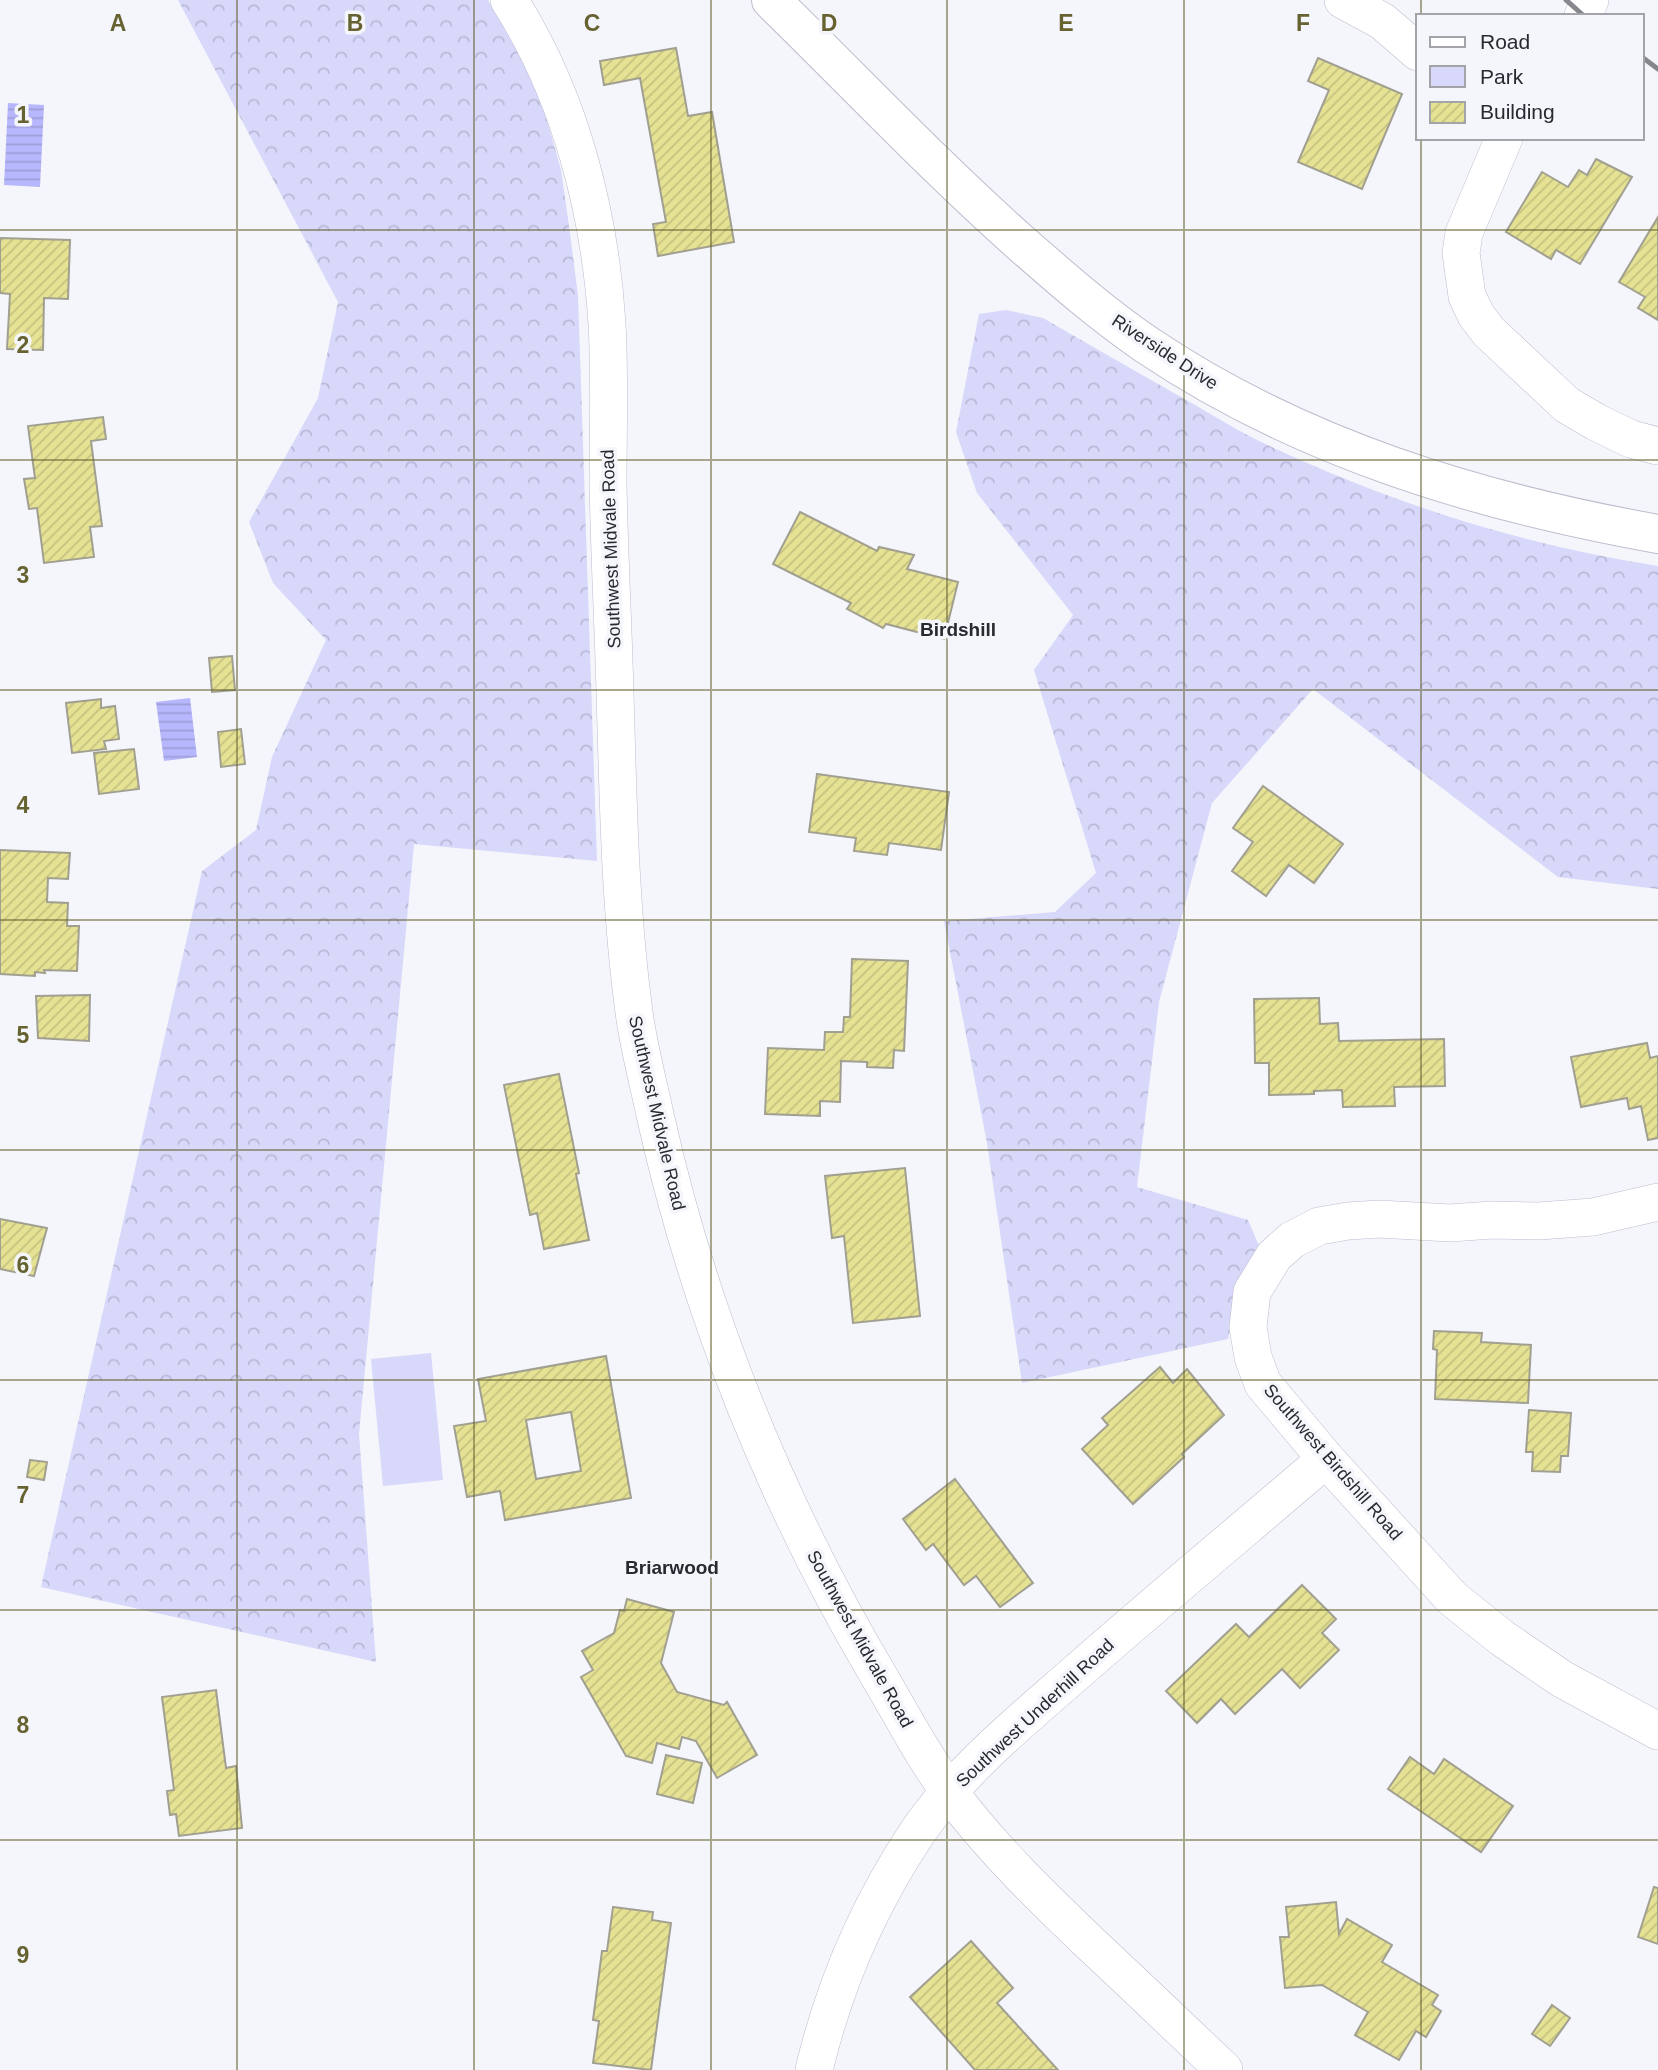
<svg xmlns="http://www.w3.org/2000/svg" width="1658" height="2070" viewBox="0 0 1658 2070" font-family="Arial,sans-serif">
	<defs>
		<pattern id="forest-crowns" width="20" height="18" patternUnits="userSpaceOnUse" patternTransform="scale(1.75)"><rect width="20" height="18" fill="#d7d8fa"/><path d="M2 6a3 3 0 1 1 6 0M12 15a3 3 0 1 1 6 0" fill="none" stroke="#b9b9d7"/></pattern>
		<pattern id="water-rules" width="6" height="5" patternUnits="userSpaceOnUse" patternTransform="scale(1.75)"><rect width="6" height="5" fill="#b7b7fd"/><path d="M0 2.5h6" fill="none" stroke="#9d9dd9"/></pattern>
		<pattern id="building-hatch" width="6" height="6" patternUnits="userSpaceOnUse" patternTransform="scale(1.75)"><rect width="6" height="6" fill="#e6e294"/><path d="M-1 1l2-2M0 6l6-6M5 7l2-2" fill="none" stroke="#c5c280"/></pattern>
	</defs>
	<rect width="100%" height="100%" fill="#f5f5fc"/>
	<!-- forest -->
	<g fill="url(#forest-crowns)">
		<path d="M178,0H488L524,63L545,113L561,170L570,233L578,296L597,861L414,844L359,1434L376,1662L41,1587L202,871L256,830L272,757L326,640L273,583L249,522L318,398L338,302Z"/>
		<path d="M1006,310L1043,318C1093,347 1144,376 1195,405C1216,417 1237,430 1259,441C1385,501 1520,545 1658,566V889L1558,877L1313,689L1212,803L1159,1002L1137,1187L1248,1220L1262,1253L1235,1306L1228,1339L1022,1383L987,1143L944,921L1055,912L1096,873L1034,670L1073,615L977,493L956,432L979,314Z"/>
	</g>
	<!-- park -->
	<path fill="#d7d8fa" d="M431,1353L443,1480L383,1486L371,1359Z"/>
	<!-- water -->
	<g fill="url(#water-rules)">
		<path d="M8,103L44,105L40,187L4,185Z"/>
		<path d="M190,698L197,757L164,761L156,702Z"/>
	</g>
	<!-- building -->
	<g fill="url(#building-hatch)" stroke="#a1a090" stroke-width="2" fill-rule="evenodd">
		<path d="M676,48L688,116L712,112L734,242L658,256L653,224L666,222L640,78L604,85L600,61Z"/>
		<path d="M1318,58L1402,94L1362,189L1298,162L1329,90L1308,81Z"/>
		<path d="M1596,159L1632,177L1580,264L1556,250L1551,259L1506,232L1542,172L1568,187L1579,170L1587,175Z"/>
		<path d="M1658,217V320L1638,308L1645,297L1619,282Z"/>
		<path d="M0,238L70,240L68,299L44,298L43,350L7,349L10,294L0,293Z"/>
		<path d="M103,417L106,439L91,441L102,526L90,527L94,557L44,563L37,508L29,509L24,479L35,478L28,426Z"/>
		<path d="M800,512L877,551L879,547L914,555L907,569L958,582L944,639L886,624L883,628L847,609L851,603L773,564Z"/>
		<path d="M232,656L235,690L212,692L209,658Z"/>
		<path d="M101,699V708L115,706L119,739L104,741L106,749L72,753L66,703Z"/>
		<path d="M241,729L245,764L221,767L218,732Z"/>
		<path d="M134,749L139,789L99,794L94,753Z"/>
		<path d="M817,774L949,792L941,850L889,843L887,855L854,851L856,838L809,832Z"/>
		<path d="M1263,786L1343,844L1314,883L1289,865L1266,896L1232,871L1253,842L1233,828Z"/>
		<path d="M0,850L70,853L68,879L48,878L47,902L68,903L67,926H79L77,971L44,970L45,973L35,972V976L0,974Z"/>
		<path d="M852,959L908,961L904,1051L894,1050L893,1068L867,1067V1062L841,1061L840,1102L820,1101V1116L765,1114L768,1048L824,1050L825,1032H843L844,1017H850Z"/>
		<path d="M90,995L89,1041L38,1038L36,996Z"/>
		<path d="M1319,998L1320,1024L1338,1023L1339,1041L1444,1039L1445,1086L1394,1087L1395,1106L1343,1107L1342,1090L1314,1091V1094L1269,1095V1063H1255L1254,999Z"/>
		<path d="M1647,1043L1650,1058L1658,1056V1138L1648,1140L1641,1106L1629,1109L1627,1098L1581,1107L1571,1057Z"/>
		<path d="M559,1074L579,1173L576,1174L589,1240L544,1249L537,1213L530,1215L504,1085Z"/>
		<path d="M905,1168L920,1316L853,1323L844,1236L832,1238L825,1176Z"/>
		<path d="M0,1219L47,1228L34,1276L0,1269Z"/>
		<path d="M1434,1331L1482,1333L1481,1342L1531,1345L1528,1403L1435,1399L1437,1350L1433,1349Z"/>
		<path d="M606,1356L631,1498L505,1520L500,1491L467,1497L454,1426L486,1421L478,1379ZM571,1412L581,1471L536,1479L526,1420Z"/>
		<path d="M1160,1367L1173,1383L1187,1369L1224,1415L1182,1454L1184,1457L1133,1504L1082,1449L1108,1425L1102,1418Z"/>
		<path d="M1529,1410L1571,1413L1568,1456H1561L1560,1472L1532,1471L1533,1452H1526Z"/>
		<path d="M30,1460L47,1462L44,1480L27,1477Z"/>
		<path d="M955,1479L1033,1583L1000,1607L976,1576L964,1585L933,1544L926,1550L903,1519Z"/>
		<path d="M1302,1585L1336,1619L1322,1633L1339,1650L1300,1688L1282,1669L1235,1714L1221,1699L1197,1723L1166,1691L1236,1624L1249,1637Z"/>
		<path d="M627,1599L674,1612L661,1663L677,1692L724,1705L727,1702L757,1755L717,1778L696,1741L682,1737L679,1749L657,1743L652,1763L626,1756L581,1677L593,1670L582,1651L614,1633L620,1610L624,1611Z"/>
		<path d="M216,1690L226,1768L236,1766L242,1828L179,1836L176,1814L170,1815L167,1791L174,1790L162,1697Z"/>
		<path d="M666,1755L702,1763L693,1803L657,1794Z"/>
		<path d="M1410,1757L1434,1774L1444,1759L1513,1806L1481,1852L1388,1789Z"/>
		<path d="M1654,1887L1658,1888V1944L1638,1937Z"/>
		<path d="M1336,1902L1339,1934L1347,1919L1392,1945L1382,1962L1438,1995L1432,2005L1441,2011L1426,2037L1416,2031L1399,2060L1355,2035L1368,2012L1322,1985L1285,1988L1280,1937H1289L1286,1907Z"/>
		<path d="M613,1907L653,1912L652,1920L671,1923L651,2070L593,2063L599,2021L593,2020L602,1951H607Z"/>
		<path d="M971,1941L1013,1988L997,2003L1058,2070H975L910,1997Z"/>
		<path d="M1552,2005L1570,2018L1550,2046L1532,2034Z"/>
	</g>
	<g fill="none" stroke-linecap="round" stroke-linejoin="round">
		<!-- street casing -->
		<g stroke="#bdbdce" stroke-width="38">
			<g id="street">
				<path d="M509,0C570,95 600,212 607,324C610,377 608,431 608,484C609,533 611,582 613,632C618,761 617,891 635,1019C640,1052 649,1086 656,1119C700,1315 777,1505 880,1678C903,1717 924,1758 951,1794C992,1849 1042,1897 1091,1944C1136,1986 1180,2028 1224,2070"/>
				<path d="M1343,0L1382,21L1418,52"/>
				<path d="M1583,16L1590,0"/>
				<path d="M1504,138L1464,233L1461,253L1467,296L1476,315L1489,332L1567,405L1596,422L1631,439L1658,446"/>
				<path d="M1658,1202L1593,1217L1539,1221L1492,1220L1450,1223L1379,1219L1348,1221L1319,1226L1292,1240L1274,1256L1252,1292L1248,1327L1253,1357L1263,1384L1326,1459L1452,1598L1502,1638L1562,1679L1658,1731"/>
				<path d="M814,2070C834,1986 869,1905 917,1833C959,1771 1021,1721 1077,1672C1159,1600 1243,1530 1326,1459"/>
			</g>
		</g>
		<!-- primary casing -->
		<g stroke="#bdbdce" stroke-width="40">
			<path id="primary" d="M771,0C855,82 935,167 1023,245C1063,280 1103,315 1147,345C1300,448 1478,502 1658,534"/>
		</g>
		<!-- street -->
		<use href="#street" stroke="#fff" stroke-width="37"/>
		<!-- primary -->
		<use href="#primary" stroke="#fff" stroke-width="38"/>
		<!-- rail -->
		<g stroke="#86868d" stroke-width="5">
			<path d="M1566,0L1584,16"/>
			<path d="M1642,57L1658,69"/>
		</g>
	</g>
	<!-- grid -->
	<path fill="none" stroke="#666330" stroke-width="2" stroke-opacity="0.55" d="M237,0V2070M474,0V2070M711,0V2070M947,0V2070M1184,0V2070M1421,0V16M1421,138V2070M0,230H1658M0,460H1658M0,690H1658M0,920H1658M0,1150H1658M0,1380H1658M0,1610H1658M0,1840H1658"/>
	<g text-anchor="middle" stroke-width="7" stroke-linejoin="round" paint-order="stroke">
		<!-- street labels -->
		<g font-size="18" fill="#292930" stroke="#f5f5fc">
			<text transform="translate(1165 352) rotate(33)" y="6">Riverside Drive</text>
			<text transform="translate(611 549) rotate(-92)" y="6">Southwest Midvale Road</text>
			<text transform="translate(657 1113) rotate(77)" y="6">Southwest Midvale Road</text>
			<text transform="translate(1333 1462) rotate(49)" y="6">Southwest Birdshill Road</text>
			<text transform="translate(860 1639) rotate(61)" y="6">Southwest Midvale Road</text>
			<text transform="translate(1035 1713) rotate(-43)" y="6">Southwest Underhill Road</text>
		</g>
		<!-- neighbourhood labels -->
		<g font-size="19" font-weight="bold" fill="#292930" stroke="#f5f5fc">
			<text x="958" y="636">Birdshill</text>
			<text x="672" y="1574">Briarwood</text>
		</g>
	</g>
	<g font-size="23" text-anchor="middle" font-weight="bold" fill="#666330" stroke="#f5f5fc" stroke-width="7" stroke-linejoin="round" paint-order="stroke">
		<text x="118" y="31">A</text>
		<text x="355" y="31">B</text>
		<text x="592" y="31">C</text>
		<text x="829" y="31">D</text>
		<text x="1066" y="31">E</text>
		<text x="1303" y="31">F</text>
		<text x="23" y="123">1</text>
		<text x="23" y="353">2</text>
		<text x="23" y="583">3</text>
		<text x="23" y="813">4</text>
		<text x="23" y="1043">5</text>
		<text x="23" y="1273">6</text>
		<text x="23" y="1503">7</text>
		<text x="23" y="1733">8</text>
		<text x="23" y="1963">9</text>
	</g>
	<!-- legend -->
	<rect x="1416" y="14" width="228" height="126" fill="#f5f5fc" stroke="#a3a3aa" stroke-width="2"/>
	<rect x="1430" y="37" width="35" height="10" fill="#ffffff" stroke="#a3a3aa" stroke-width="2"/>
	<text x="1480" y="49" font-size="21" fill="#292930">Road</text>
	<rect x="1430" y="66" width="35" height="21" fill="#d7d8fa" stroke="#a3a3aa" stroke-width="2"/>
	<text x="1480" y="84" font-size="21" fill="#292930">Park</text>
	<rect x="1430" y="102" width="35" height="21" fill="url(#building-hatch)" stroke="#a3a3aa" stroke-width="2"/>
	<text x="1480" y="119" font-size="21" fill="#292930">Building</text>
</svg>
